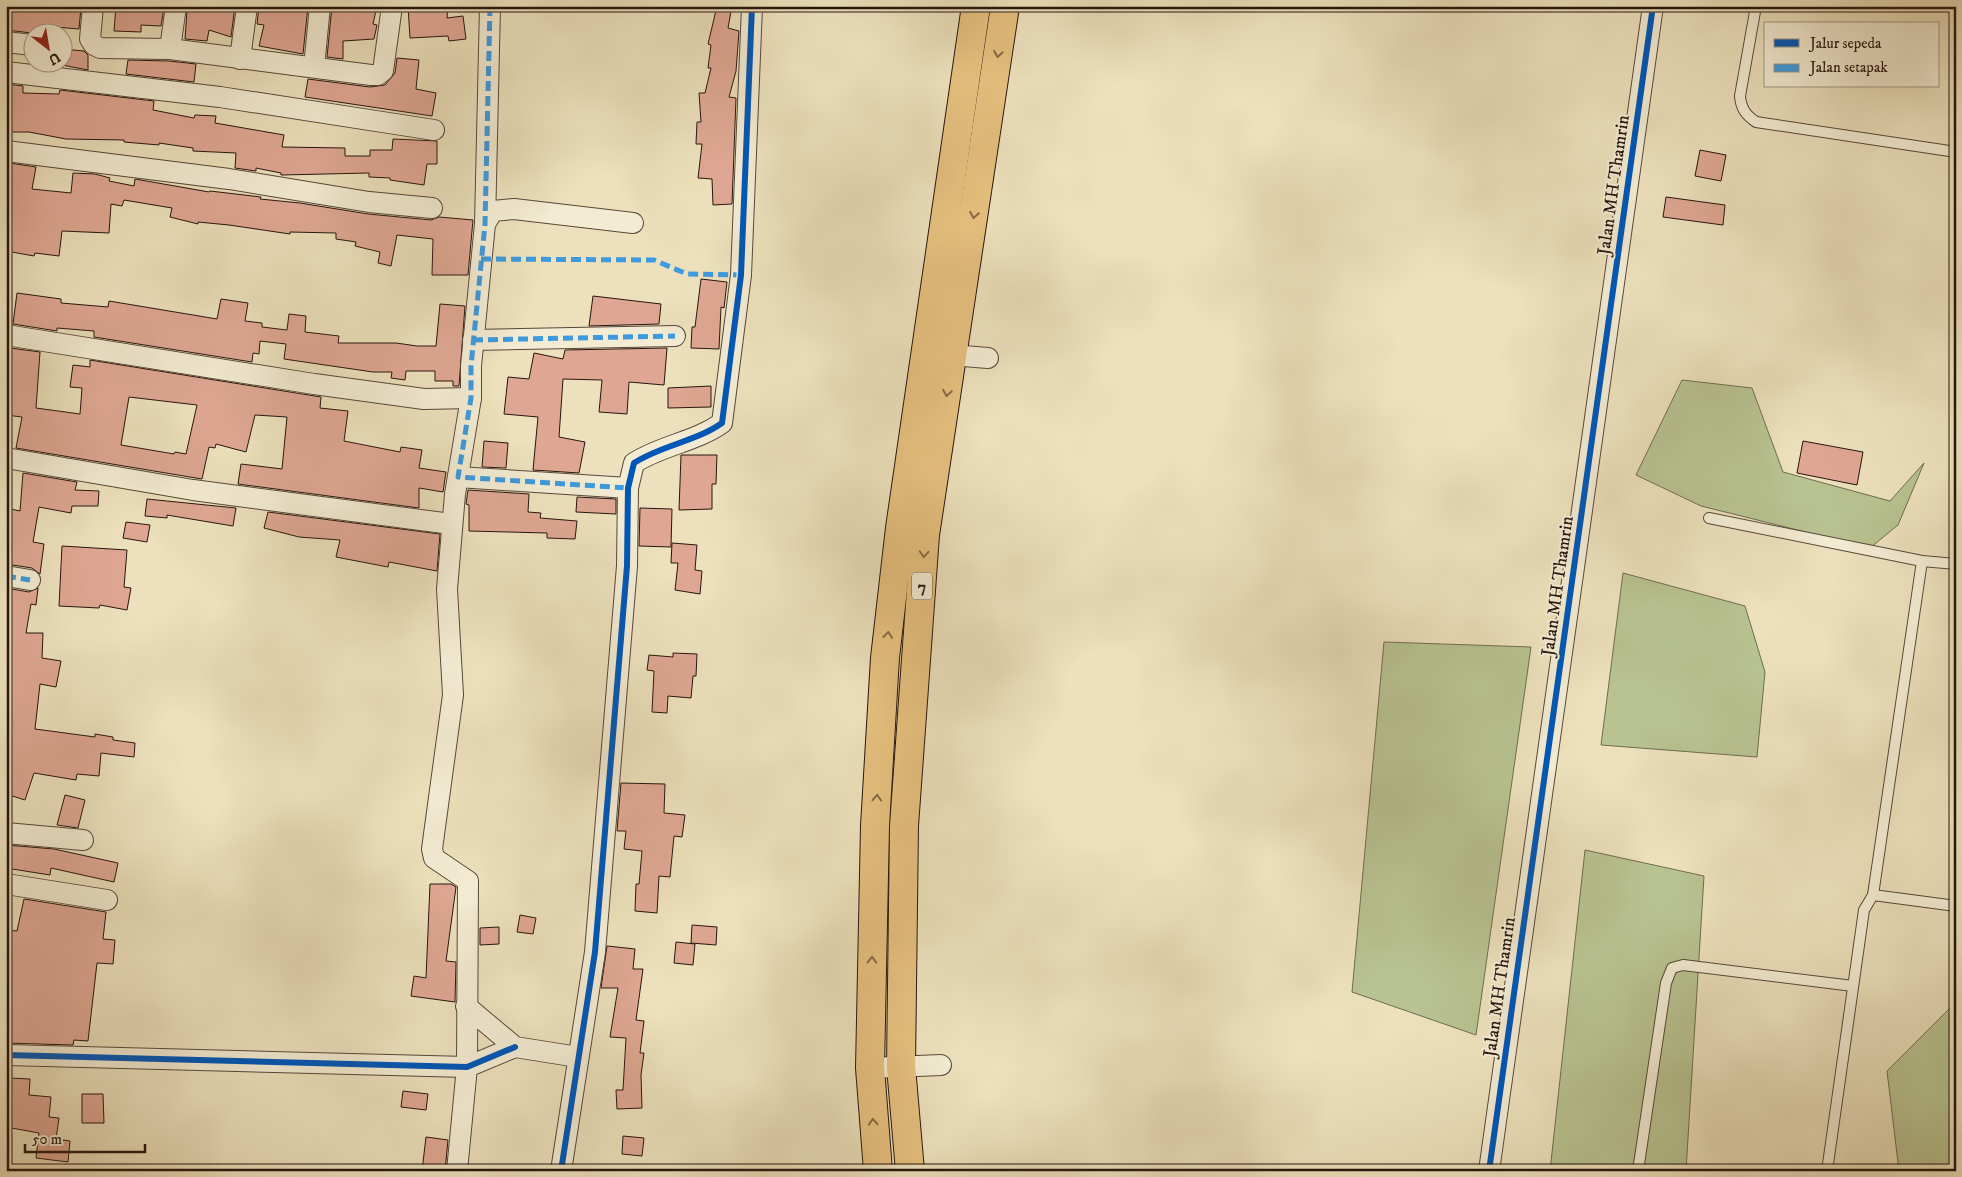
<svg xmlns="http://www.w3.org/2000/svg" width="1962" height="1177" viewBox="0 0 1962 1177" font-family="'IM FELL DW Pica',serif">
	<rect width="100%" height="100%" fill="#ece1bc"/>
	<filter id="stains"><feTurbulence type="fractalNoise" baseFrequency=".004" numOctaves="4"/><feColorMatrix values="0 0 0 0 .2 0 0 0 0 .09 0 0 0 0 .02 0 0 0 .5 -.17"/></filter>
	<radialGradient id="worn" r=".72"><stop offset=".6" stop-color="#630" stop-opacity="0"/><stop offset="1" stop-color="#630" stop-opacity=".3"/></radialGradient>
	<!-- green -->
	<g fill="#b8c391" stroke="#706c50">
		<path d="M1682,380L1752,388L1783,472L1890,501L1924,463L1898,525L1870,548L1701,506L1636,475Z"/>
		<path d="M1623,573L1745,606L1765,672L1757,757L1601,745Z"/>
		<path d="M1384,642L1531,647L1476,1035L1352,992Z"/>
		<path d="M1585,850L1704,876L1686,1171H1550Z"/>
		<path d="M1956,1002V1171H1899L1887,1071Z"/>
	</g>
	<!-- building -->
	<g fill="#dfa793" stroke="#27150f" fill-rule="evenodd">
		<path d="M46,6L81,7L79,29L55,27V32L32,33L6,30V11H21L22,8L46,11Z"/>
		<path d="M116,6L164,8L161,26L141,25V32L114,31Z"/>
		<path d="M218,6H235L231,37L209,30L207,41L185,39L187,11H192V8L217,10Z"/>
		<path d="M259,6H308L303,54L259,46L264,25L257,24Z"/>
		<path d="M332,6H377L373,24L377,25L374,39L343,41V59L327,57Z"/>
		<path d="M408,6H448L447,18L463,16L466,39L449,41L448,36L410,38Z"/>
		<path d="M717,6H732L728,28L739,31L736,71L729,97L736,98L732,204L713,205L712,179L698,178L702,144H696L697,122H701L699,93H705L711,68H708L711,45L708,44Z"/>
		<path d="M62,49L84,51L88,55V70L62,65Z"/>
		<path d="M397,58L419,60L416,89L436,93L432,116L305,97L308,79L370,87L385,85L395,73Z"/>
		<path d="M128,60L169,61L196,64L194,82L126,74Z"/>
		<path d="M6,84L23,86V93L59,94L60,90L154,101L153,110L194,118L195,115L216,116L215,123L284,135L282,147L345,148V156H370V150H392L393,139L437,141V164H427L424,185L390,180V178L369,177V173L281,175V173L256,168V171L235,168L236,153L193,151V148L159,143V145L124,142V140L66,139L29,132H8L9,101H6Z"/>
		<path d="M1700,150L1726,155L1721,181L1695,176Z"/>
		<path d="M9,163L36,167L32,189L71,193L73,173L95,174L110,178L109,181L134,186L135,179L209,192L210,191L261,197L260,199L300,203L368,214L431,220L439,217L473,220L468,275H432L433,239L397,235L391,266L378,263L380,252L355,246L356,242L336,239V233L290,232V234L229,225L198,222V224L170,217L172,208L124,200L122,206L111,204L109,233L62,231L59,256L35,253L34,256L6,251V179Z"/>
		<path d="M1666,197L1725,205L1723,225L1663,217Z"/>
		<path d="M701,279L727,282L724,308L721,307L719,349L691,348L692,327H695Z"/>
		<path d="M17,293L61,299V303L108,307L109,301L217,319L221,299L248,303L245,321L262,323V327L287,330L289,314L306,316L305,332L339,336L338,343H396L417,346H436L440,304L465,306L459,386H453V381H435V371H406L405,380L391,378L392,372H373L284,359L286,344L260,341L259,354L253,353L252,362L94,337V331L57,328V331L13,324Z"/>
		<path d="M593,296L661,304L659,324L589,326Z"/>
		<path d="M10,348L40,352L36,408L80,414L82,388L70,387L73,365L90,367V360L321,397L320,408L348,411L344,441L400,452L401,447L422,450L419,468L446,472L443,492L419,488V508L238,484L241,464L282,469L287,417L255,415L246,452L216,444L215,448L209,447L202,479L16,448L22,417L6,415ZM129,397L197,405L186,454L175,452L174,454L121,445Z"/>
		<path d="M667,348L664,385L629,382L627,414L599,412L602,380L563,379L559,437L585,442L579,473L533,470L538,417L504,414L508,377L529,379L534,353L563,359L565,350Z"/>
		<path d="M711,386V407L668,408V388Z"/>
		<path d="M484,441L508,443L506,468L482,467Z"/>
		<path d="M1803,441L1863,452L1857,485L1797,473Z"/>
		<path d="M681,455H717L716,484H712V509L679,510Z"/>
		<path d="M23,473L77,482L75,490L99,491L98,506H72L71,513L39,507L33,542L44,544L40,574L32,568L6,564V508L20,511Z"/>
		<path d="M468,490L529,494L528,512L541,513L540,518L577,521L575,539L547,538V533L469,531V505L466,504Z"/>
		<path d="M577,497L616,499V514L576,512Z"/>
		<path d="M147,499L236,508L233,526L167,515V518L145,516Z"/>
		<path d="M640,508L672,509L671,547L639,546Z"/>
		<path d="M268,512L440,534L437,571L389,562L388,567L336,557L340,540L299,537L264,528Z"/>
		<path d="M126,522L150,525L147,542L123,538Z"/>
		<path d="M672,543L697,545L695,570L702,571L700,594L675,590L678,563H671Z"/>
		<path d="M62,546L127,550L124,587L131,588L127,610L100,605L99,608L59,606Z"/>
		<path d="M6,588L29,592L38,588L36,605L31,604L26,633H43L42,658L61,661L56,687L40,684L35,729L95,737V734L113,737V740L135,743L134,757L101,753L99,776L77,774L76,780L34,773L25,800L6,794Z"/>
		<path d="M673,653L697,654L696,676H693L691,698L668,696L667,713L652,712L654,671L647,670L649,655L673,657Z"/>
		<path d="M621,783L665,784L664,813L685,815L682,837L674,836L670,877L659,876L657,913L635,911L636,884H639L642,851L624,849L626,831H617Z"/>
		<path d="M65,795L85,800L78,828L57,825Z"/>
		<path d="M6,845L54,849L118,863L114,882L51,868L50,875L6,868Z"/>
		<path d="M430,884H451L456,887L446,961L456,962L455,1002L411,996L414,976L426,978Z"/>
		<path d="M24,899L106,912L103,939L115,940L113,964L97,963L88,1041L74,1040L73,1045L6,1043V930L17,931Z"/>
		<path d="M520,915L536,918L533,934L517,932Z"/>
		<path d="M692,925L717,927L716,945L691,943Z"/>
		<path d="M499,927V944L480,945V928Z"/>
		<path d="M676,942L695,944L693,965L674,963Z"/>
		<path d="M607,946L635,949L633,969H643L636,1020L644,1021L640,1053H644L641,1075L642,1108L617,1109L616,1090H623L626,1038L610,1037L618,988H601Z"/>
		<path d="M10,1078L30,1079L29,1095L51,1097L49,1117L59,1118L56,1139L70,1141L68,1162L36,1158L39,1133L6,1127Z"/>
		<path d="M403,1091L428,1094L426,1110L401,1107Z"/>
		<path d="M82,1094H103L104,1123H82Z"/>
		<path d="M623,1136L644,1138L642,1156L622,1154Z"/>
		<path d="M426,1137L448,1140L445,1171H422Z"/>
	</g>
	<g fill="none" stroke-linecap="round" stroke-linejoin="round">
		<!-- lane casing -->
		<g stroke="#58483a" stroke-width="12">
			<g id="lane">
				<path d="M1756,6L1740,96C1741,109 1746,115 1756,122L1956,152"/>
				<path d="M1709,518L1922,561L1956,564"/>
				<path d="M1873,895L1922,561"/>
				<path d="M1638,1171L1666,983L1672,968L1683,965L1853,986"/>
				<path d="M1827,1171L1864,910L1873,895L1956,906"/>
			</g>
		</g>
		<!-- street casing -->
		<g stroke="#58483a" stroke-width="22">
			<g id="street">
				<path d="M93,6L90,39L94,45L100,48L170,49L371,75H378L383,71L392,6"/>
				<path d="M6,42L32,45"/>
				<path d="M170,49L176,6"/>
				<path d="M240,59L247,6"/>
				<path d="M314,67L320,6"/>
				<path d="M6,72L220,97L434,130"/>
				<path d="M6,151L229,179L369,202L432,208"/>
				<path d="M485,224L493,211L514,209L633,223"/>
				<path d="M6,335L314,384L424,399L471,398"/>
				<path d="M473,340L675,336"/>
				<path d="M939,354L988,358"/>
				<path d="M6,458L193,490L451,524"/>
				<path d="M458,477L628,488"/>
				<path d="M6,576L30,580"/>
				<path d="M6,833L83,840"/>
				<path d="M6,884L107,900"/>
				<path d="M466,1006L515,1047L578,1057"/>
				<path d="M6,1055L467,1067L515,1047"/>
				<path d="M870,1068L941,1065"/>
				<path d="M457,1171L467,1067L468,881L434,858L432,849L453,695L447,589L455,494L471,398V366L485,224L490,6"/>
				<path d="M561,1171L595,952L627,566L628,488L634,463C662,445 695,442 722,423L741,275L752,6"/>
				<path d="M1489,1171L1653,6"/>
			</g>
		</g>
		<!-- highway casing -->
		<g stroke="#27150f" stroke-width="30">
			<g id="highway">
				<path d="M878,1171L870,1068L875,826L885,658L900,528L976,6"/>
				<path d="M910,1171L901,1067L904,826L925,535L1005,6"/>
			</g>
		</g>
		<!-- lane -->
		<use href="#lane" stroke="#f3ecd3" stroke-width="10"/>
		<!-- street -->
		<use href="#street" stroke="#f3ecd3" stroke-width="20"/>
		<!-- highway -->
		<use href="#highway" stroke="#e6c07e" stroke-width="28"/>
		<!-- quiet -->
		<g stroke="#3d9ade" stroke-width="5" stroke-dasharray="10 5" stroke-linecap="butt">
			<path d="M490,6L485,224L471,366V398L458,477L628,488"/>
			<path d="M481,259L654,260L687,274L741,275"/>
			<path d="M473,340L675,336"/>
			<path d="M6,576L30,580"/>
		</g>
		<!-- cycleway casing -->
		<g stroke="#f3ecd3" stroke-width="9">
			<g id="cycleway">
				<path d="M6,1055L467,1067L515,1047"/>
				<path d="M561,1171L595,952L627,566L628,488L634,463C662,445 695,442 722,423L741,275L752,6"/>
				<path d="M1489,1171L1653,6"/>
			</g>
		</g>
		<!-- cycleway -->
		<use href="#cycleway" stroke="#0057b8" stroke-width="6"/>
	</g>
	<!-- one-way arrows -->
	<defs><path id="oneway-chevron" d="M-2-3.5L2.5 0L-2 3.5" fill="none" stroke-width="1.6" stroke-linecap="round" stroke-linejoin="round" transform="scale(1.25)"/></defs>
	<g stroke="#866a46">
		<use href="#oneway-chevron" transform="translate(998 54) rotate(99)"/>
		<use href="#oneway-chevron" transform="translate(974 215) rotate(99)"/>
		<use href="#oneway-chevron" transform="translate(947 393) rotate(99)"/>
		<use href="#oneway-chevron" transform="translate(924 554) rotate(94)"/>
		<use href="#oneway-chevron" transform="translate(888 635) rotate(-83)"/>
		<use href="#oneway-chevron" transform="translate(877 798) rotate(-87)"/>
		<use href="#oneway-chevron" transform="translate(872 960) rotate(-89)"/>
		<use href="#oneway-chevron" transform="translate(873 1122) rotate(-93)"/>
	</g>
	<g text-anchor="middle" stroke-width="4" stroke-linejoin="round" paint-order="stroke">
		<!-- shield labels -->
		<rect fill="#f3ecd3" stroke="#64564a" stroke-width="1" x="912" y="572.5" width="20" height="27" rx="4"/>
		<g font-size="16" font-weight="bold" fill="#27150f">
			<text x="922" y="592">7</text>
		</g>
		<!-- street labels -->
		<g font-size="18" fill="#27150f" stroke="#f3ecd3">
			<text transform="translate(1613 185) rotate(-82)" y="6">Jalan MH Thamrin</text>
			<text transform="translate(1557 586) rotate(-82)" y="6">Jalan MH Thamrin</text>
			<text transform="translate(1499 987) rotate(-82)" y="6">Jalan MH Thamrin</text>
		</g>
	</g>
	<!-- margin -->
	<rect width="1962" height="1177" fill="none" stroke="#ece1bc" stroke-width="25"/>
	<rect x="8" y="8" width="1947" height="1162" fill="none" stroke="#27150f" stroke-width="2.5"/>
	<rect x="12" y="12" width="1937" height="1152" fill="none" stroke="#27150f"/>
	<!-- legend -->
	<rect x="1764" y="22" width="175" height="65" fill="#f3ecd3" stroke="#a19685"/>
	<rect x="1774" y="39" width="25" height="8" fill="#0057b8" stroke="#a19685"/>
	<text x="1810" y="48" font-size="15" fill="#27150f">Jalur sepeda</text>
	<rect x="1774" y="64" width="25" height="8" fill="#3d9ade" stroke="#a19685"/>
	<text x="1810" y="72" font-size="15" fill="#27150f">Jalan setapak</text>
	<!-- north arrow -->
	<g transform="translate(48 48) rotate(149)"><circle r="24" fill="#f3ecd3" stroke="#a19685"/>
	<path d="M0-4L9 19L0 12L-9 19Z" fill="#8f2418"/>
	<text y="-8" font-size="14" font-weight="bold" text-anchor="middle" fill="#27150f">U</text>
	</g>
	<!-- scale -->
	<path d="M25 1144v8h120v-8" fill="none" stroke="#27150f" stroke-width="2.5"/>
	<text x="32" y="1144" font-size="15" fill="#27150f" stroke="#f3ecd3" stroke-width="4" paint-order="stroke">50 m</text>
	<rect width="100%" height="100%" filter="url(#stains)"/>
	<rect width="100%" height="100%" fill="url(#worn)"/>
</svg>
